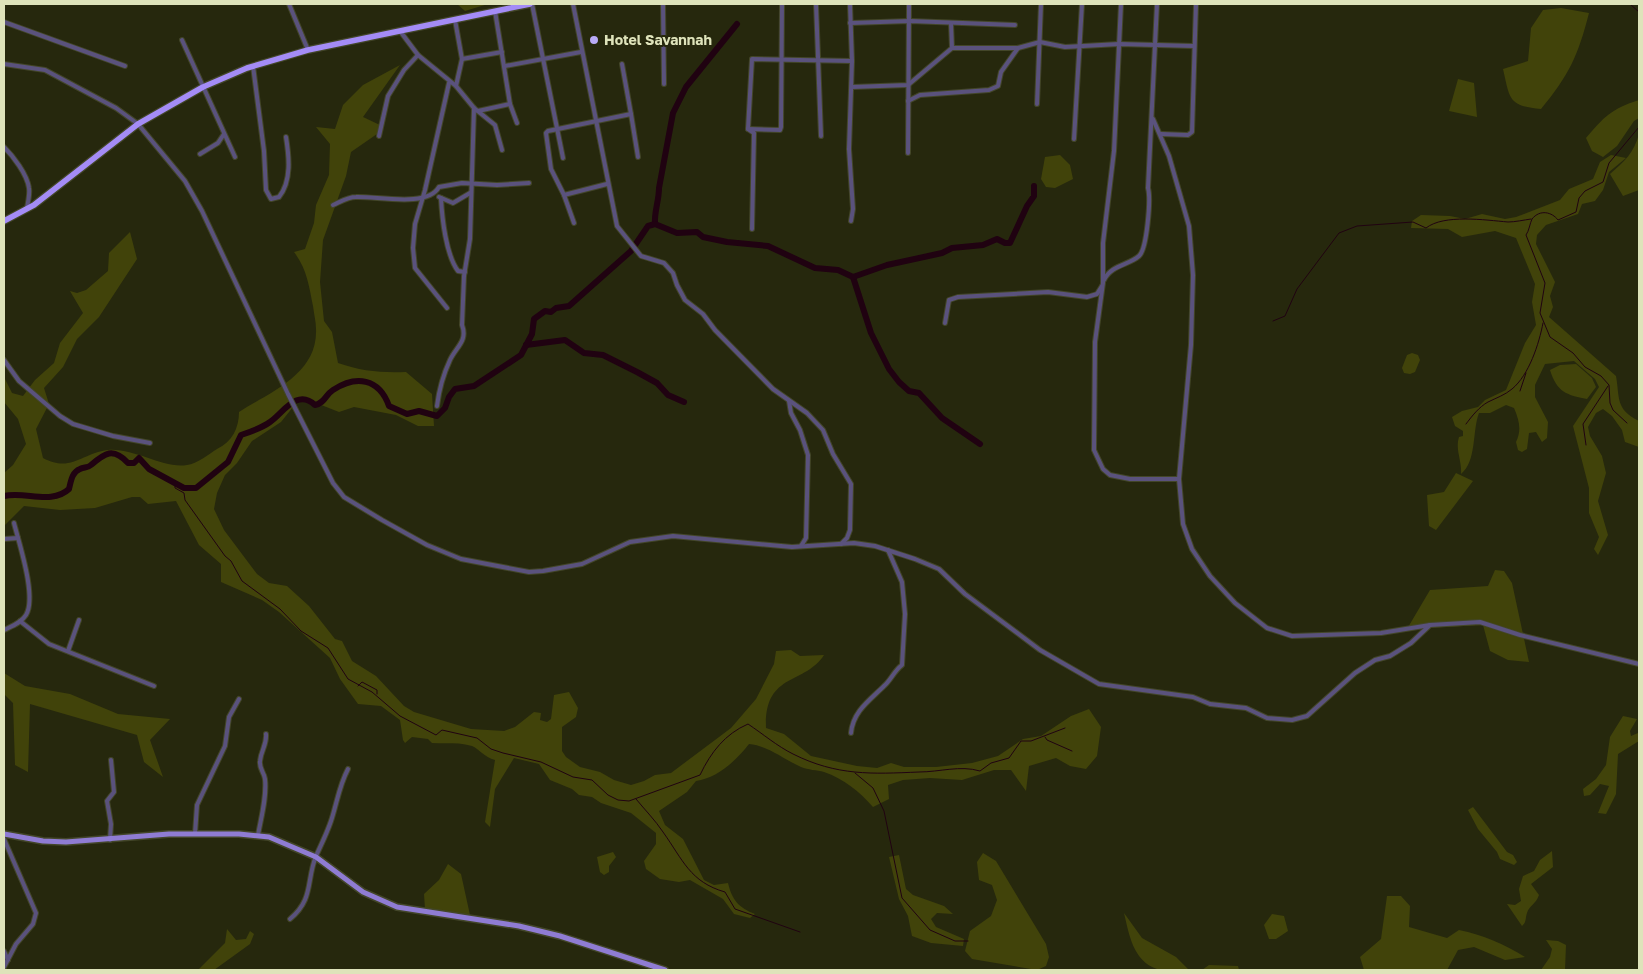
<svg xmlns="http://www.w3.org/2000/svg" width="1643" height="974" viewBox="0 0 1643 974" font-family="'Golos Text',sans-serif">
	<rect width="100%" height="100%" fill="#26280d"/>
	<!-- green -->
	<g fill="#41430a">
		<path d="M457,4H488L465,11Z"/>
		<path d="M1561,8L1589,13C1578,56 1569,75 1541,109C1508,106 1510,99 1503,69L1528,61L1531,28L1543,10Z"/>
		<path d="M400,65L363,117L382,126L377,134L351,152L346,176L323,240L320,282L324,321L332,332L338,363C361,371 381,373 406,372L432,394L434,426H418L396,415L354,407L339,412L301,397L281,422L252,441L237,463L225,475L217,493L214,509L224,530L257,574L269,583L287,586L309,606L335,639L342,641L352,661L376,676L404,706L414,712L471,729L504,731L515,727L534,712L541,713L540,720L547,722L551,719L554,695L569,692L578,708L576,717L562,727V751L566,757L580,767L600,772L614,780L631,785L644,781L655,775L671,773L731,728L756,699L774,664L776,651L791,650L800,656L824,655C805,685 764,672 766,728L784,734L811,756L857,766L877,768L891,763L904,767H936L972,763L998,756L1023,739L1041,736L1071,716L1089,709L1101,727L1097,756L1086,769L1070,766L1056,758L1029,766L1026,791L1011,770H994L962,780L930,778L903,780L888,785L889,799L873,807C859,791 844,779 824,772C817,770 808,770 801,767C783,759 769,746 749,744C736,761 717,778 696,781L687,792L659,811L665,825L683,839L704,880L714,885L728,883C732,900 739,908 755,914L750,918L734,914L723,899L690,880L679,882L660,879L646,869L644,861L656,844V833L631,813L601,803L592,797L579,795L572,789L550,780L539,764L514,758L495,789L490,827L485,822L495,760C484,757 479,749 472,746C459,742 445,744 432,743L428,739L412,737L405,743L403,740L400,720L381,706L358,704L340,679L330,658L279,612L262,600L221,582V564L199,545L176,501L148,504L140,497H132L95,508L60,510L24,506L4,526V473L13,465L26,444L18,419L4,402V377L12,393L23,396L35,380L54,363L60,343L83,313L70,291L77,293L86,290L108,271L109,253L130,232L137,259L99,317L77,339L63,367L44,388L49,404L36,429L43,458C71,473 82,453 108,450C135,448 163,469 187,465C197,464 209,454 217,449C232,442 239,428 239,412C270,392 318,374 316,329C316,322 314,314 313,306C309,286 307,269 294,252L305,249L314,223L316,205L329,175L330,144L316,127L335,129L343,105L363,85Z"/>
		<path d="M1458,79L1474,83L1477,117L1449,111Z"/>
		<path d="M1639,100V118L1634,121L1617,146L1603,157L1592,151L1586,138C1604,117 1611,109 1639,100Z"/>
		<path d="M1639,134V190L1623,196L1610,174C1624,162 1634,153 1639,134Z"/>
		<path d="M1060,155L1070,165L1073,179L1055,188L1046,187L1041,179L1045,157Z"/>
		<path d="M1611,155L1626,158L1609,172L1603,190L1595,201L1582,204L1578,214L1546,225L1537,235L1536,244L1555,282L1550,296L1553,307L1549,317L1616,376C1620,398 1615,409 1639,421V447L1625,442L1622,430L1612,416L1603,409L1596,413L1588,427L1590,436L1602,456L1606,473L1598,501L1608,535L1598,555L1594,549L1599,537L1589,513V488L1573,426L1599,387L1595,379L1574,361L1545,364L1535,385V397L1548,422L1547,438L1542,442L1536,432L1529,433L1527,449L1522,452L1518,450L1516,442C1522,430 1519,420 1514,408L1506,405L1490,413H1479C1472,431 1477,461 1461,474C1462,460 1455,450 1459,437L1463,436V431L1455,426L1452,417L1462,411L1478,407L1485,400L1506,390L1525,343L1536,325L1532,302L1535,284L1516,238L1495,231L1462,237L1448,229L1411,228L1412,221L1421,215L1450,216L1465,219L1482,214L1505,219L1516,217L1560,200L1569,189L1593,179L1600,162Z"/>
		<path d="M1412,353L1418,355L1420,360L1415,372L1410,374L1404,373L1402,368L1407,355Z"/>
		<path d="M1576,364L1592,378L1596,387L1587,399C1566,395 1557,392 1550,370L1560,365Z"/>
		<path d="M1456,473L1473,481L1436,530L1429,526L1427,495L1444,492Z"/>
		<path d="M1495,570L1504,571L1512,583L1529,662L1508,660L1490,651L1483,625L1407,629L1430,590L1488,586Z"/>
		<path d="M4,673L25,686L70,694L118,714L170,719L150,740L163,777L144,762L137,735L30,704L28,772L15,765L13,703L4,694Z"/>
		<path d="M1623,716L1637,719L1630,731L1631,736L1638,733L1639,741L1618,754L1616,794L1606,814L1598,813L1609,786L1600,784L1590,795L1584,796L1583,789L1596,779L1606,765L1610,737Z"/>
		<path d="M1473,807L1507,852L1513,855L1517,862L1514,865L1500,859L1497,852L1478,829L1468,810Z"/>
		<path d="M1552,851L1553,867L1531,884L1539,895C1536,904 1529,906 1527,913C1525,919 1527,921 1522,926L1507,904L1515,905L1521,901L1519,889L1523,876L1534,871L1540,860Z"/>
		<path d="M613,852L616,857L609,866V872L604,875L600,872L597,857Z"/>
		<path d="M983,853L996,861L1046,944L1049,957L1046,966L1037,970L972,959L965,951L970,931L991,916L997,900L992,885L979,880L977,862Z"/>
		<path d="M899,855L906,889L913,895L944,906L953,914L937,913L931,919L936,927L964,939L963,946L931,943L912,936L908,916L899,899L889,857Z"/>
		<path d="M448,864L461,874L470,915L425,909L424,894L439,880Z"/>
		<path d="M1387,896H1401L1410,906L1409,927L1447,938L1459,930C1483,935 1504,944 1525,957L1505,960L1474,947L1458,950L1447,970H1364L1360,957L1381,939Z"/>
		<path d="M1124,913L1142,938L1176,957L1189,970C1179,970 1165,973 1157,969C1133,961 1129,934 1124,913Z"/>
		<path d="M1272,914L1284,916L1288,931L1276,939H1269L1264,925Z"/>
		<path d="M227,929L236,940L246,939L250,931L254,934L250,944L214,970H198L225,943Z"/>
		<path d="M1546,940L1558,941L1566,945L1565,970H1541L1550,957L1552,949Z"/>
		<path d="M1209,965L1238,966L1239,970H1202Z"/>
	</g>
	<g fill="none" stroke-linecap="round" stroke-linejoin="round">
		<!-- stream -->
		<g stroke="#200211" stroke-width="1">
			<path d="M1630,4L1639,12"/>
			<path d="M1273,321L1285,316L1297,289L1339,233L1357,226L1413,222L1426,228C1444,214 1485,220 1508,222C1515,222 1524,220 1531,219"/>
			<path d="M1520,391L1526,373"/>
			<path d="M1627,423L1613,410L1610,403L1609,385L1601,376L1585,367L1573,353L1550,337L1540,313L1545,283L1526,235C1529,231 1530,223 1532,219C1540,209 1552,212 1558,220L1576,212L1579,198L1585,191L1603,182L1609,163L1639,127"/>
			<path d="M1466,424C1472,416 1479,407 1488,402C1496,398 1505,395 1512,389C1529,375 1539,344 1543,323"/>
			<path d="M1586,445L1583,424L1608,386"/>
			<path d="M175,482V488L184,493L185,500L225,556L231,561L242,581L280,609L301,631L328,648L348,679L372,692L400,716L436,735L442,730L477,738L491,749L503,753L541,762L573,777L592,780L608,795L618,800L629,801L700,775C711,752 725,734 748,724C763,734 777,746 793,754C837,776 872,774 919,772C940,772 960,765 980,771L991,763L1009,758L1021,741H1031L1065,728"/>
			<path d="M358,686L362,682L377,690V694"/>
			<path d="M1045,737L1047,740L1072,751"/>
			<path d="M855,773L873,788L884,811L902,898L930,930L955,941H968"/>
			<path d="M636,799C645,810 655,820 663,832C683,860 690,882 725,892L735,909L800,932"/>
		</g>
		<!-- river -->
		<g stroke="#200211" stroke-width="6">
			<path d="M655,224C654,212 659,201 659,188L673,113L686,87L737,24"/>
			<path d="M853,277L871,333L889,369L899,382L909,391L919,393L942,418L980,444"/>
			<path d="M526,345L565,340L584,353L603,355L637,372L657,383L668,395L684,402"/>
			<path d="M4,496C25,491 52,505 69,489C71,481 72,472 80,469C84,467 88,468 91,465C105,453 113,447 128,463H134L139,458L149,469L184,488H196L228,462L241,435C250,432 262,428 270,422C283,413 297,388 315,405C325,403 325,395 333,390C356,375 379,378 389,406L407,414L419,411L437,416L445,408L449,397L455,389L474,386L521,355L532,334L534,319L545,311L551,312L556,308L569,306L631,251L648,226L655,224L677,233L697,232L703,237L727,242L768,246L815,268L838,270L853,277L887,265L942,253L952,248L983,245L997,239L1005,243H1010L1027,206L1034,196V186"/>
		</g>
		<!-- minor casing -->
		<g stroke="#434629" stroke-width="6">
			<g id="minor">
				<path d="M289,4L308,50"/>
				<path d="M532,4L563,158"/>
				<path d="M573,4L617,226L641,256L664,263L673,273L677,285L685,300L703,314L715,330L773,389L807,413L823,430L833,454L851,484L850,530L847,538L841,544"/>
				<path d="M663,4L664,84"/>
				<path d="M816,4L821,136"/>
				<path d="M850,4L852,61L849,149L853,209L851,221"/>
				<path d="M1121,4L1114,151L1103,243V283L1095,342L1094,450L1103,469L1110,475L1130,479H1179"/>
				<path d="M495,11L510,104L517,123"/>
				<path d="M455,20L462,59L456,86"/>
				<path d="M4,22L125,66"/>
				<path d="M850,23L910,21L1015,25"/>
				<path d="M951,23L952,48"/>
				<path d="M400,31L418,55L456,86L474,108L495,125L502,150"/>
				<path d="M182,40L235,157"/>
				<path d="M462,59L502,52"/>
				<path d="M4,64L45,70L116,108L138,124L185,181L202,211L288,394L333,483L344,497L382,520L427,545L461,559L529,572L543,571L582,564L630,542L673,536L792,547L854,543L875,546L915,559L939,569L965,594L1040,650L1099,684L1193,697L1210,704L1246,708L1267,718L1292,720L1307,716L1355,673L1375,660L1390,656L1411,643L1430,625"/>
				<path d="M622,64L631,114"/>
				<path d="M253,66L264,151L266,190L271,199L279,197C292,181 289,156 286,137"/>
				<path d="M505,66L581,52"/>
				<path d="M852,87L908,85L952,48H1018L1040,42L1065,47L1119,44L1194,46"/>
				<path d="M908,101L920,95L989,90L998,86L1001,72L1018,48"/>
				<path d="M1037,104L1041,4"/>
				<path d="M478,111L510,104"/>
				<path d="M1153,119L1169,156L1189,226L1193,275L1191,345L1179,479L1183,524L1192,549L1210,576L1235,603L1267,628L1292,636L1381,633L1430,625L1480,622L1520,635L1639,664"/>
				<path d="M748,129L780,130L781,127L782,4"/>
				<path d="M1161,134L1188,135L1192,132L1196,4"/>
				<path d="M379,136L388,96L404,70L418,55"/>
				<path d="M1074,139L1082,4"/>
				<path d="M4,147C13,156 27,174 29,188C30,194 28,202 27,208"/>
				<path d="M908,153L909,4"/>
				<path d="M200,154L218,143L224,134"/>
				<path d="M564,195L607,184"/>
				<path d="M439,197L453,203L470,193"/>
				<path d="M441,198C442,218 446,255 458,271L465,272"/>
				<path d="M333,205C340,202 348,197 356,197C377,196 427,208 439,187L462,183L497,185L529,183"/>
				<path d="M574,223L564,195L551,169L546,133L548,131L631,114L638,157"/>
				<path d="M752,229L754,133L748,129L752,59L852,61"/>
				<path d="M1104,280C1111,265 1129,265 1139,256C1147,249 1151,199 1148,188L1157,4"/>
				<path d="M447,308L415,268L413,248L415,224L425,190L449,83"/>
				<path d="M945,323L949,300L958,297L1048,292L1087,297L1097,294L1102,286"/>
				<path d="M4,360L19,381L60,416L73,424L113,436L150,443"/>
				<path d="M789,401L791,413L800,430L808,455L806,538L801,546"/>
				<path d="M437,406C439,390 443,375 450,360C456,347 468,341 462,325L464,276L470,239L474,108"/>
				<path d="M4,539L18,538"/>
				<path d="M20,621L49,644L154,686"/>
				<path d="M4,630C12,626 21,623 26,615C37,597 19,543 14,523"/>
				<path d="M68,651L79,620"/>
				<path d="M851,733C853,711 870,700 884,686C891,680 894,671 902,665L905,614L902,582L888,550"/>
				<path d="M195,834L197,805L225,746L229,717L239,699"/>
				<path d="M258,835C261,818 267,797 265,779C264,772 259,769 260,761C261,750 267,745 266,734"/>
				<path d="M4,839L36,913L33,924L16,944L4,967"/>
				<path d="M110,840L111,824L107,801L114,792L111,760"/>
				<path d="M290,919C314,899 306,881 316,856C321,845 327,833 331,821C337,803 339,786 348,769"/>
				<path d="M4,951L8,960"/>
			</g>
		</g>
		<!-- major casing -->
		<g stroke="#434629" stroke-width="8">
			<path id="major" d="M4,834L43,841L66,842L169,834H239L269,837L316,857L363,892L397,907L519,926L560,936L665,970"/>
		</g>
		<!-- highway casing -->
		<g stroke="#434629" stroke-width="8">
			<path id="highway" d="M4,221L34,205L138,124L203,87L247,68L308,50L530,4"/>
		</g>
		<!-- minor -->
		<use href="#minor" stroke="#5a527d" stroke-width="4"/>
		<!-- major -->
		<use href="#major" stroke="#8f7cd3" stroke-width="5"/>
		<!-- highway -->
		<use href="#highway" stroke="#a48cf6" stroke-width="5.5"/>
	</g>
	<!-- markers -->
	<circle fill="#b9abf7" stroke="#26280d" stroke-width="2" cx="594" cy="40" r="5"/>
	<g text-anchor="middle" stroke-width="4" stroke-linejoin="round" paint-order="stroke">
		<!-- poi labels -->
		<g font-size="14" font-weight="bold" fill="#dee3ba" stroke="#26280d" text-anchor="start">
			<text x="604" y="45">Hotel Savannah</text>
		</g>
	</g>
	<!-- border -->
	<rect width="1643" height="974" fill="none" stroke="#dee3ba" stroke-width="10"/>
</svg>
